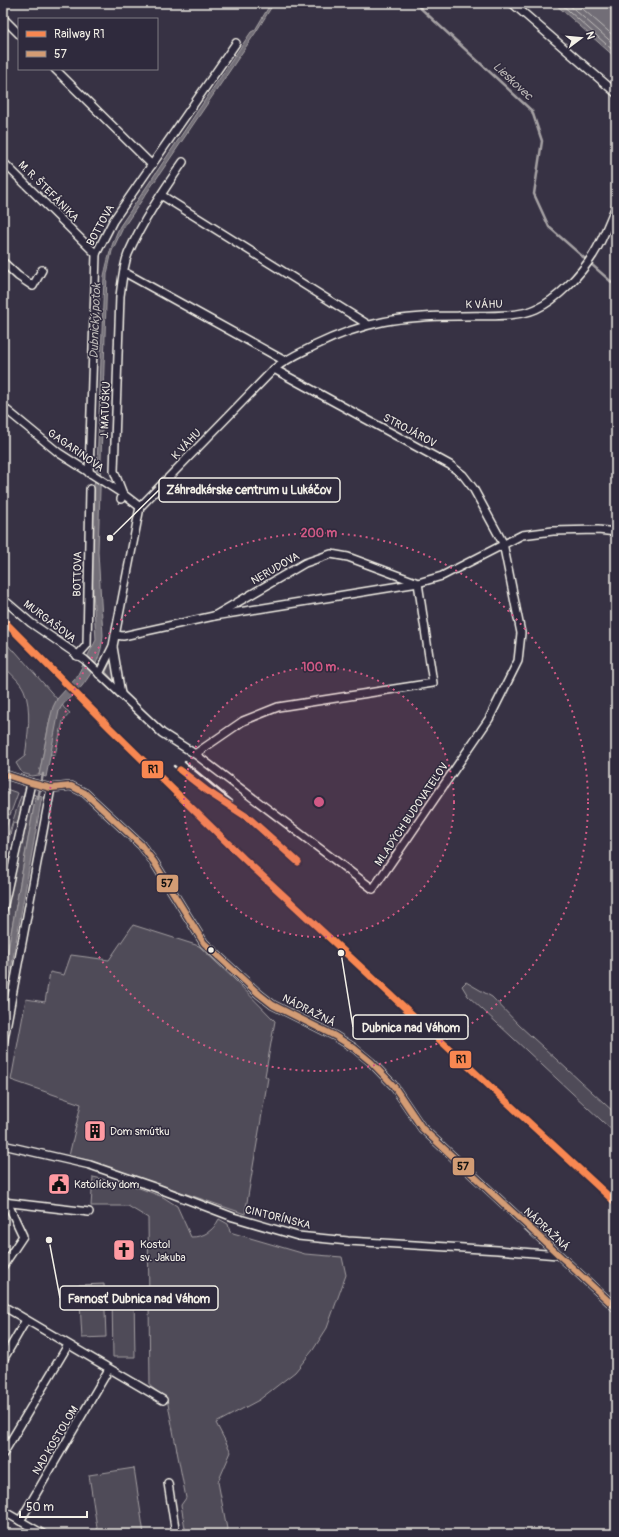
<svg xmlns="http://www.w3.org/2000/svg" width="619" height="1537" viewBox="0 0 619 1537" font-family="Pangolin,sans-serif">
	<rect width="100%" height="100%" fill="#373244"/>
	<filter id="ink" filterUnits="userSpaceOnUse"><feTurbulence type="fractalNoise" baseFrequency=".025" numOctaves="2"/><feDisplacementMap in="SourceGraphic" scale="8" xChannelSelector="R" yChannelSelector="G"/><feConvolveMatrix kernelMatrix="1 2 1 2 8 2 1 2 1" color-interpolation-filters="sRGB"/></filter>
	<g filter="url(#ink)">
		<!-- green -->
		<g fill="#504b59" stroke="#a29ea0">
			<path d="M3,639L12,650L15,651L57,699L50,719L39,775L32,776L22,773L16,763L25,756C28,736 32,708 24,690C20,681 10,673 3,666Z"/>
			<path d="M110,663L113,664L114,677L113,680L106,672Z"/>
			<path d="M62,704L64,708L70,713L63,721L55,755L50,754L57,715Z"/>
			<path d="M3,788L18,793L10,815L3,812L5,803L3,802Z"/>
			<path d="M32,794L36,795L3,977V926Z"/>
			<path d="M21,796L23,797L18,824L13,823L4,860L3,859V851Z"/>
			<path d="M3,816L9,819L4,834L3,833Z"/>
			<path d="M133,925L199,946L233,978L275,1021L265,1076L268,1078L245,1214L91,1161L69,1156L81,1104L11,1080L26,999L45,1002L50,972L64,975L71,955L109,960Z"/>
			<path d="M466,982L492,997L520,1026L616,1114V1134L468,996L462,986Z"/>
			<path d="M93,1177L134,1186L163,1197L177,1206L191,1237C204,1237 213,1231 219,1219L228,1224L230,1232L233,1233L305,1254L342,1257L346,1275L327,1328L313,1350L295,1372L259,1400L216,1423L231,1452L218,1482L228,1534H186L181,1505L186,1498L167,1399L150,1386L148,1218L128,1206H91Z"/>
			<path d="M104,1284L106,1337L82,1338L79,1285Z"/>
			<path d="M134,1296L135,1357H113L112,1297Z"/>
			<path d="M134,1468L144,1534H98L89,1475Z"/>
		</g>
		<!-- water -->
		<g fill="#726e77" stroke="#a6a2a4">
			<path d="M271,3H274L256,32L123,228L112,251L107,274L98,552L103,635C102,654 94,671 82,686C75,695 64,700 59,711L46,777L39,775L50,719L53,707L57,699L76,678L96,640L91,558L94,485L97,469L104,276C108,258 112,242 120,226L251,32L255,30Z"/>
			<path d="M554,3H616V58Z"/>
			<path d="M36,795L42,797L3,1014V977Z"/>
		</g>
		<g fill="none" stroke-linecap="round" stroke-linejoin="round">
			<!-- shore -->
			<g stroke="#c0bdbb" stroke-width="1">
				<path d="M560,3L616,53"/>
				<path d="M567,3L616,46"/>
				<path d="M576,3L616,38"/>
			</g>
			<!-- stream -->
			<g stroke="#a6a2a4" stroke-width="2.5">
				<path d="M415,3L532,111L542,141L534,194L549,227L616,286"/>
				<path d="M38,799L43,774"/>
			</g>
			<!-- minor casing -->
			<g stroke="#f4f1e8" stroke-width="10">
				<g id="minor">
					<path d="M512,3L616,93"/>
					<path d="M3,18L19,34"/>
					<path d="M55,69L152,165"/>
					<path d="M3,162L96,254"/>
					<path d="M161,195L367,324"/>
					<path d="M3,262L18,276L33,286L42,270"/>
					<path d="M124,272L285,361"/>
					<path d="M3,407L59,453L123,494L140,507"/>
					<path d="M89,473L96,254L113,221L236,43"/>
					<path d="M121,499L123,494L114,471L120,296C122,283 123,267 128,254C142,222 163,191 183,162"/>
					<path d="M3,599L31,623L85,660L162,733L195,754L373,889L489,719L518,661L521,633L503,543L473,488L463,475L450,465L274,369"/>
					<path d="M115,635L123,636L214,616L418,583L442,576L522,535L553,531L598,530L616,532"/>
					<path d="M113,647L121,694"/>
					<path d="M77,656L87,645L90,489"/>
					<path d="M99,674L113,646L140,507L274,369C286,359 300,353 314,346C365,321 401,316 458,316C480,315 516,318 536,309C557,300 581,274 593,255C603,240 609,222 616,206"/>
					<path d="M195,754L243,721L278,707L433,683L418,583L348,557L331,554L305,563L214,616"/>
					<path d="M3,774L31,783L51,788L71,786L85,793L141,845L154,862L204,943L259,994L273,1005L335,1036L354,1048L371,1062L393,1085L422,1128L616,1308"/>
					<path d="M3,909L31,783"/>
					<path d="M3,1044L51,788"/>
					<path d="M3,1145L90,1165L157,1188L233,1217L298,1236L348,1241L498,1250L558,1255"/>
					<path d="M3,1202L89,1212"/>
					<path d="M3,1266L23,1236L7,1202"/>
					<path d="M3,1306L163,1400"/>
					<path d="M3,1360L26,1320"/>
					<path d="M3,1454L68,1345"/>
					<path d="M168,1483L176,1534"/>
					<path d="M3,1511L43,1534"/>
					<path d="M20,1521L109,1369"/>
				</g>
			</g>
			<!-- minor -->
			<use href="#minor" stroke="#2f2a3d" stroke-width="7"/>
			<!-- rail -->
			<g stroke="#f4f1e8" stroke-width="2.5">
				<path d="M185,762L232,801"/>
				<path d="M174,766L196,783L250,819L298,862"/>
			</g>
			<!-- bus-1 casing -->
			<g stroke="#2f2a3d" stroke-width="9">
				<path id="bus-1" d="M3,774L31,783L51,788L71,786L85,793L141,845L154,862L204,943L259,994L273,1005L335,1036L354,1048L371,1062L393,1085L422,1128L616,1308"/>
			</g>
			<!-- bus-1 -->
			<use href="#bus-1" stroke="#d39c74" stroke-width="6"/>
			<!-- rail-1 casing -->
			<g stroke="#2f2a3d" stroke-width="10">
				<g id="rail-1">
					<path d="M3,620L110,728L243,858L616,1203"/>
					<path d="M180,770L207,791L250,819L298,862"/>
				</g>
			</g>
			<!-- rail-1 -->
			<use href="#rail-1" stroke="#f88751" stroke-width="7"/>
		</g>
	</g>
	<!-- distance rings -->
	<circle cx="319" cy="802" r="135" fill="#d15985" fill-opacity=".12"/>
	<g fill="none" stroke="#d15985" stroke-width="2" stroke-dasharray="2 4">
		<circle cx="319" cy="802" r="135"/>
		<circle cx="319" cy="802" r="269"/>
	</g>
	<!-- icons -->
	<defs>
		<g id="building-square" transform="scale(1.15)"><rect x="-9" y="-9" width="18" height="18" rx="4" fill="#ff9aa2" stroke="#2f2a3d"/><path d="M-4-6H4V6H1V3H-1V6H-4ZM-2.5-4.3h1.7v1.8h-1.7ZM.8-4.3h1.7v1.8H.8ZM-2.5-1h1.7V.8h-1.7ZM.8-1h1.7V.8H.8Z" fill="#111"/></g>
		<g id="civic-square" transform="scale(1.15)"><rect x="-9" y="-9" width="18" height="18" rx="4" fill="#ff9aa2" stroke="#2f2a3d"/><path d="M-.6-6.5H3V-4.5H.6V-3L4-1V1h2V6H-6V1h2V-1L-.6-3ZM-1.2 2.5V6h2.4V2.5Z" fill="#111"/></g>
		<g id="church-square" transform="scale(1.15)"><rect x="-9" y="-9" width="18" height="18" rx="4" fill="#ff9aa2" stroke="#2f2a3d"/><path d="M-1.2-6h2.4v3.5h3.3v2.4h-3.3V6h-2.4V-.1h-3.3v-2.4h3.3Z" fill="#111"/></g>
	</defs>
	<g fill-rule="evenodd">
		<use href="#building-square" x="95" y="1131"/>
		<use href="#civic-square" x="59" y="1184"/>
		<use href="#church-square" x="124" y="1250"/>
	</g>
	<!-- markers -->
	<circle fill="#f4f1e8" stroke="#2f2a3d" stroke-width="1.5" cx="211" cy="950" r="3.5"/>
	<g text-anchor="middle" stroke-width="3" stroke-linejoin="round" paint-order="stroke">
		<!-- street labels -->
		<g font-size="11" fill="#f4f1e8" stroke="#2f2a3d">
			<text transform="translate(49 191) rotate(45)" y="4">M. R. ŠTEFÁNIKA</text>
			<text transform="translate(100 225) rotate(-61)" y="4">BOTTOVA</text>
			<text transform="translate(484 304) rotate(-1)" y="4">K VÁHU</text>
			<text transform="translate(105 410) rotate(-88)" y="4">J. MATUŠKU</text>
			<text transform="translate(410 430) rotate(28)" y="4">STROJÁROV</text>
			<text transform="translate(186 444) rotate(-46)" y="4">K VÁHU</text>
			<text transform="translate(76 450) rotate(35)" y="4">GAGARINOVA</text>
			<text transform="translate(275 568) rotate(-30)" y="4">NERUDOVA</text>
			<text transform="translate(77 574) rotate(-89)" y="4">BOTTOVA</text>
			<text transform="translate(50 621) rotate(37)" y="4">MURGAŠOVA</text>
			<text transform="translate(411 814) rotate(-56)" y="4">MLADÝCH BUDOVATEĽOV</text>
			<text transform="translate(309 1010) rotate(27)" y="4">NÁDRAŽNÁ</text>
			<text transform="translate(278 1217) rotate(14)" y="4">CINTORÍNSKA</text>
			<text transform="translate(547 1229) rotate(43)" y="4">NÁDRAŽNÁ</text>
			<text transform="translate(55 1440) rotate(-59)" y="4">NAD KOSTOLOM</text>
		</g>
		<!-- poi labels -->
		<g font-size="11" fill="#f4f1e8" stroke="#2f2a3d" text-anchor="start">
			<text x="110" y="1135">Dom smútku</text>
			<text x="74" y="1188">Katolícky dom</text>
			<text x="140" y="1248">Kostol<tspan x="140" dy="13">sv. Jakuba</tspan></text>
		</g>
		<!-- water labels -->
		<g font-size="12" font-style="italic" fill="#bab6b5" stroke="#2f2a3d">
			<text transform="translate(513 81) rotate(43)" y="4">Lieskovec</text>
			<text transform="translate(95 321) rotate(-88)" y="4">Dubnický potok</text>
		</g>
	</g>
	<circle cx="319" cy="802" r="6" fill="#d15985" stroke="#2f2a3d" stroke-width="2"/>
	<g font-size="12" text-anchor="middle" font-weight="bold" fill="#d15985" stroke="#2f2a3d" stroke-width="3" stroke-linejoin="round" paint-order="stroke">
		<text x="319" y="537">200 m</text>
		<text x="319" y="671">100 m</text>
	</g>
	<!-- callouts -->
	<path fill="none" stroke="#f4f1e8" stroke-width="1.5" d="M110 538L159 490M341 953L353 1027M49 1240L60 1298"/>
	<g fill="#f4f1e8" stroke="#2f2a3d" stroke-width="1.5">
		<circle cx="110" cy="538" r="4"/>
		<circle cx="341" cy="953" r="4"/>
		<circle cx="49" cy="1240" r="4"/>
	</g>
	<g fill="#2f2a3d" stroke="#f4f1e8" stroke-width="1.5">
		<rect x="159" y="478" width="181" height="24" rx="4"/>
		<rect x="353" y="1015" width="115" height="24" rx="4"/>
		<rect x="60" y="1286" width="158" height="24" rx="4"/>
	</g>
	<g font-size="12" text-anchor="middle" font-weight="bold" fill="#f4f1e8">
		<text x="249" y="494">Záhradkárske centrum u Lukáčov</text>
		<text x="411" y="1032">Dubnica nad Váhom</text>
		<text x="139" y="1303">Farnosť Dubnica nad Váhom</text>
	</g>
	<g stroke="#2f2a3d" stroke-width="1.5">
		<rect x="141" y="760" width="23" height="19" rx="4" fill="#f88751"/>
		<rect x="156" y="874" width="23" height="19" rx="4" fill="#d39c74"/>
		<rect x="449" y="1050" width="23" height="19" rx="4" fill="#f88751"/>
		<rect x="452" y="1157" width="23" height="19" rx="4" fill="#d39c74"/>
	</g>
	<g font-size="11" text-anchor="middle" font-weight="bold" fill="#111">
		<text x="153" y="773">R1</text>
		<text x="167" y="887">57</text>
		<text x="461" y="1063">R1</text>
		<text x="463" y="1170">57</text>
	</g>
	<!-- margin -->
	<rect width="619" height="1537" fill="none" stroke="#2f2a3d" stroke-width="16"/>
	<rect x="8" y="8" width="603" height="1521" fill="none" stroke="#f4f1e8" stroke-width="1.5" filter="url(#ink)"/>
	<!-- legend -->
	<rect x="18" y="18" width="140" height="52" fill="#2f2a3d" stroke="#7e7a81"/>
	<rect x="26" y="31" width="20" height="6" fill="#f88751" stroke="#7e7a81"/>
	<text x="54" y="38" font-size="12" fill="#f4f1e8">Railway R1</text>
	<rect x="26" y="51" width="20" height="6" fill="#d39c74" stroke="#7e7a81"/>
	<text x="54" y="58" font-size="12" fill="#f4f1e8">57</text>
	<!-- north arrow -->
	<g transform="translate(581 38) rotate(74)" stroke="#2f2a3d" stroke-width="3" paint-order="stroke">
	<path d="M0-3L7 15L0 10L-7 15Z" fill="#f4f1e8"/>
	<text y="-6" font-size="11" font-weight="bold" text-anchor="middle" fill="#f4f1e8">N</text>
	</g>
	<!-- scale -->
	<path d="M20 1511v6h67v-6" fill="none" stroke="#f4f1e8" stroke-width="2"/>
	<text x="26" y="1511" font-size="12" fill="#f4f1e8" stroke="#2f2a3d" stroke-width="3" paint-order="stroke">50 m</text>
</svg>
